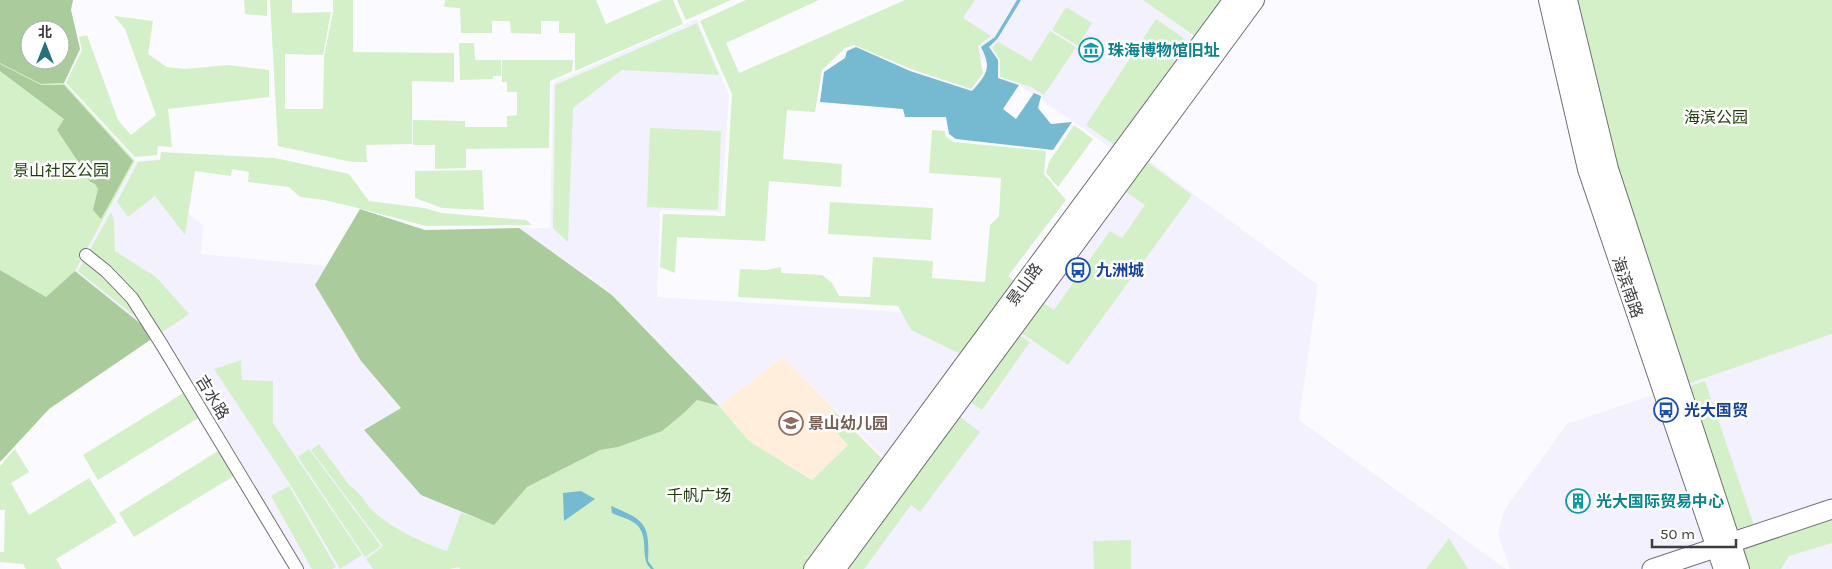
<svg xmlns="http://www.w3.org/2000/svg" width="1832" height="569" viewBox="0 0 1832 569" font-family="Karla,'Noto Sans SC',sans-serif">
	<rect width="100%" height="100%" fill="#fbfaff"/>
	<!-- built -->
	<g fill="#f4f1fe">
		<path d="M959,0H1143L1203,43L1120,154L939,30Z"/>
		<path d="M697,19L729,95L721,212L660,210L657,297L999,318L891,465L783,357L719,406L612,294L519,228H550L553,83Z"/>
		<path d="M1141,154L1195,195L1308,278L1318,284L1299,420L1506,569H836Z"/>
		<path d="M159,159L157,188L203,225L201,254L327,266L315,285L361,361L401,408L364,430L421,495L477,518L460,569H297L157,336L75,271L136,161Z"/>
		<path d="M1832,334V569H1739L1679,387Z"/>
		<path d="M1664,391L1724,569H1510L1498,534L1505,509L1567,424Z"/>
	</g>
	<!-- education -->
	<path fill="#ffeedc" d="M783,357L890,466L859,508L749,441L719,406Z"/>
	<!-- green -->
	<g fill="#d4f0c8">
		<path d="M244,0H267V16L245,14Z"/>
		<path d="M270,0H292V13L331,12L323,55L285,54V109H323L324,57L333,12V0H353V52L454,53V82L412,81V144L366,145L367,162H352L278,146Z"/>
		<path d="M445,0H596L606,24L662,0H673L683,24L575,71V33H559V21H541V34L511,33L510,21H492V33H461L460,8L444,7Z"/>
		<path d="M677,0H731L686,20Z"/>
		<path d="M746,0H819L726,43L739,73L905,0H975L963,18L991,36L978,46L983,73L971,89L911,69L854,45L845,48L822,70L815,112L787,110L783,159L842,164L841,187L769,181L765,241L677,237L675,273L660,267L663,214L725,216L732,94L700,21Z"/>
		<path d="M1143,0H1234L1203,42Z"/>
		<path d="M1568,0H1832V334L1679,387Z"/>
		<path d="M1066,7L1092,23L1078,46L1052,30Z"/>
		<path d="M114,16L153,21L148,54L167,67L185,69L228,65L269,70V97L168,109L172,147L158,146L157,155L135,157L66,83L82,50L79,37L87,35L118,120L131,135L156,115L125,29Z"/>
		<path d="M1156,19L1185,39L1189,56L1120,149L1086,125Z"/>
		<path d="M697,23L719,75L622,70L573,108L568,242L553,228L555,85Z"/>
		<path d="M1050,31L1076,47L1044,95L1031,87L1000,77V59L992,48L998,42L1031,61Z"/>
		<path d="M459,43H474L475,60H501V76H493V79L460,80Z"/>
		<path d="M502,60H573L572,71L550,81L549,148L466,149V168L435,169V145H413V120L465,121V127H507V116L517,115V92H507V82H502Z"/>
		<path d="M0,63L41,84L64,83L135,161L75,271L46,297L0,270Z"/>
		<path d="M1074,125L1093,139L1058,187L1046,173L1049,162Z"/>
		<path d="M650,128L721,131L718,210L647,207Z"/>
		<path d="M932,130L945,131L946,137L954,142L1046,151L1044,174L1066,200L1008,276L1021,286L967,357L911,330L898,306L738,297L740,269L766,270L781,267V273L822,275L832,283L839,296L870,297L873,257L933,261L932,278L985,282L990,225L999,216L1001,178L929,173Z"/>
		<path d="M161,152L275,158L349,174L369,201L424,208L442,213L526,220L532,225L426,226L358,208L324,200L300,197L289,187L248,182L249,172L232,169L231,176L195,171L185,235L155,196L128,217L117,202L138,162L160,160Z"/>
		<path d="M1142,158L1192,195L1068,365L1017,330L1038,299L1054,310L1110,231L1122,238L1145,205L1119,187Z"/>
		<path d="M482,170L484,210L442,208L415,198V171Z"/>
		<path d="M830,202L933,208L931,240L828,234Z"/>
		<path d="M111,212L114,221L115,251L156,277L189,314L158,335L78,271Z"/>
		<path d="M1014,332L1030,342L982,410L966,399Z"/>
		<path d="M241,360L242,380L273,381V423L362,555L340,569L290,484L214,369Z"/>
		<path d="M1705,381L1756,531L1735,538L1684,388Z"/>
		<path d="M185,392L200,417L98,480L83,455Z"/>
		<path d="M697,400L719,406L749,441L812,480L848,445L825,420L834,411L888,465L814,569H460V567L449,569H373L366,559L383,546L311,450L319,444L350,486C361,492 365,504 374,512C395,530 421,542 447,551L461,513L494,524L527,487L600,449L618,447L685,412Z"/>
		<path d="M954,412L980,432L920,512L911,505L864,569H839Z"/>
		<path d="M15,449L29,472L11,483L29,515L89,478L117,522L56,559L62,569H26L23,564L0,562V552H4L5,510H0V466Z"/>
		<path d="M221,449L237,474L134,537L119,513Z"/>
		<path d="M309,449L381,546L365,557L298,457Z"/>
		<path d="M289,486L336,567L332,569H312L271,496Z"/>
		<path d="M1832,512V543L1789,556L1781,569H1743L1734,545Z"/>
		<path d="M1449,538L1468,569H1426Z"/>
		<path d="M1131,540V569H1094L1093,541Z"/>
	</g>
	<!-- forest -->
	<g fill="#aacb9b" fill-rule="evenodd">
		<path d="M0,0H73L71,10L80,49L64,83L41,84L0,63ZM30,30H60V60H30Z"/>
		<path d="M0,64L41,85H64L133,161L101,219L93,210L98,189L95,184L89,181L87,175L57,130L64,119L0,71Z"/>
		<path d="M360,209L425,230L519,228L612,295L719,406L697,400L685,412L662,431L618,447L600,450L527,487L494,525L421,495L364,430L401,408L361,361L315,285Z"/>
		<path d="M0,270L46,297L75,271L156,336L49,409L0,462Z"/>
	</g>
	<!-- water -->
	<g fill="#75bad0">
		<path d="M1017,0H1021L998,38L989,47L998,60V78L1019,85L1003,109L1016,119L1034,93L1041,96L1038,108L1051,124L1072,122L1053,150L956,139L949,134L946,117H905L903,109L820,102L824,72L845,58L847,51L856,47L910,71L972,91C987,74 992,68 981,47L995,37Z"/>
		<path d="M581,491L595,499L564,521L563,493Z"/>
		<path d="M611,506C645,520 650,524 648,561L654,569H651C639,558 650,538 637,525C631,519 620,517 612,513Z"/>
	</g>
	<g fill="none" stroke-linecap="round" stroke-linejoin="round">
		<!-- street casing -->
		<g stroke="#717075" stroke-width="14">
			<path id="street" d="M86,255L106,271L132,298L162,345L297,569"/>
		</g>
		<!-- secondary casing -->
		<g stroke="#717075" stroke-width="21">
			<path id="secondary" d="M1652,569L1832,509"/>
		</g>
		<!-- primary casing -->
		<g stroke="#717075" stroke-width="22">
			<g id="primary">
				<path d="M1549,0L1588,169L1724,569"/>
				<path d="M1567,0L1608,169L1739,569"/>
				<path d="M814,569L1234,0"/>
				<path d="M835,569L1254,0"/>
			</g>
		</g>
		<!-- street -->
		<use href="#street" stroke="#fff" stroke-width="12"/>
		<!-- secondary -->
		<use href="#secondary" stroke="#fff" stroke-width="19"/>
		<!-- primary -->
		<use href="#primary" stroke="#fff" stroke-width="20"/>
	</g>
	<!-- icons -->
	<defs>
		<g id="museum-ring" transform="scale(1.25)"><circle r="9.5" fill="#fff" stroke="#0f9aa8" stroke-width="1.5"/><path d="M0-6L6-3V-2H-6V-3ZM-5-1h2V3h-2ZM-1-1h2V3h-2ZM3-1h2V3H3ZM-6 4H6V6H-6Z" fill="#0f9aa8"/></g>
		<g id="bus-ring" transform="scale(1.25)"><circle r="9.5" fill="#fff" stroke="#1a4fb4" stroke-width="1.5"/><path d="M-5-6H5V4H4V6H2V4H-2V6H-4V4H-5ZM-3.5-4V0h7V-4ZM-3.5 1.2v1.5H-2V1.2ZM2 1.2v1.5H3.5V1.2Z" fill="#1a4fb4"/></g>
		<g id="school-ring" transform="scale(1.25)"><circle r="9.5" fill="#fff" stroke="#8d6e63" stroke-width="1.5"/><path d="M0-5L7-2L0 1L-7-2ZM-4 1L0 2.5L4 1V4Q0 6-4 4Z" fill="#8d6e63"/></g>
		<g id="building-ring" transform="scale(1.25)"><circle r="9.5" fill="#fff" stroke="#0f9aa8" stroke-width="1.5"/><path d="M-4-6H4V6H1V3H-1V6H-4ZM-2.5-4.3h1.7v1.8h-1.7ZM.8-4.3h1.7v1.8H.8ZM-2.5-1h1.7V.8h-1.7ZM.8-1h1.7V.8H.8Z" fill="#0f9aa8"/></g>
	</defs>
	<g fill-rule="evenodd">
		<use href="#museum-ring" x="1091" y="50"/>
		<use href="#bus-ring" x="1078" y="270"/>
		<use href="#bus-ring" x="1666" y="410"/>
		<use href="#school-ring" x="791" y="423"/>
		<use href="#building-ring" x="1578" y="501"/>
	</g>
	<g text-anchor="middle" stroke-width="5" stroke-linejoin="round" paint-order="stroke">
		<!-- culture labels -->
		<g font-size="16" font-weight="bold" fill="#0d838f" stroke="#fff" text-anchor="start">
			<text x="1108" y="56">珠海博物馆旧址</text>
			<text x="1596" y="507">光大国际贸易中心</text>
		</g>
		<!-- park labels -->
		<g font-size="16" fill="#1f3e0c" stroke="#fff">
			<text x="1716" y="123">海滨公园</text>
			<text x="61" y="176">景山社区公园</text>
			<text x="699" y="501">千帆广场</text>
		</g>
		<!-- transit labels -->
		<g font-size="16" font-weight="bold" fill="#164399" stroke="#fff" text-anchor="start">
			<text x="1096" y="276">九洲城</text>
			<text x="1684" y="416">光大国贸</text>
		</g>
		<!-- street labels -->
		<g font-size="16" fill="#3c3b3e" stroke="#fff">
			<text transform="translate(1024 284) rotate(-54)" y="6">景山路</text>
			<text transform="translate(1628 287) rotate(71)" y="6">海滨南路</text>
			<text transform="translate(213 397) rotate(59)" y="6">吉水路</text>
		</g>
		<!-- education labels -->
		<g font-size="16" font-weight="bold" fill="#785e54" stroke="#fff" text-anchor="start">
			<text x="808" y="429">景山幼儿园</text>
		</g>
	</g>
	<!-- north arrow -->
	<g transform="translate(45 45)"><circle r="24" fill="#ffffff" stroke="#b1b1b2"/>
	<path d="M0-4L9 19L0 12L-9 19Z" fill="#28707b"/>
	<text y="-8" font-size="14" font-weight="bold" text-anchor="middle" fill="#3c3b3e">北</text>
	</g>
	<!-- scale -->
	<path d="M1652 539v8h84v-8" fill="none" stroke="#3c3b3e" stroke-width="2.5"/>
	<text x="1660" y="539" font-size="15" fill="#3c3b3e" stroke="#ffffff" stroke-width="4" paint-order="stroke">50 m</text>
</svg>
